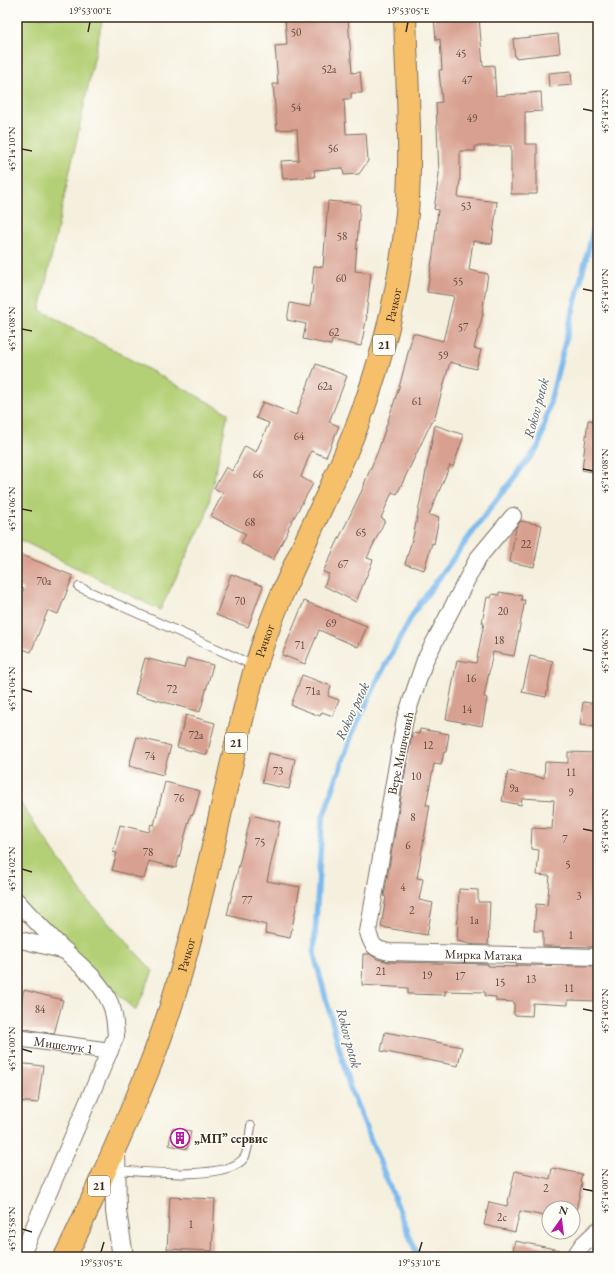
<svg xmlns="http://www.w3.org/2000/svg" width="615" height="1274" viewBox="0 0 615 1274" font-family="'EB Garamond',serif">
	<rect width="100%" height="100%" fill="#fdfcf7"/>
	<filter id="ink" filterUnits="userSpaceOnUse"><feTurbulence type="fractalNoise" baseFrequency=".025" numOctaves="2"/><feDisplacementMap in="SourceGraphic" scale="8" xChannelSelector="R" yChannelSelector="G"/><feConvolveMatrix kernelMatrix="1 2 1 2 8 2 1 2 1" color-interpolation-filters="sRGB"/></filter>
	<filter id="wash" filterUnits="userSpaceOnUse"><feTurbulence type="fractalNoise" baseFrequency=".012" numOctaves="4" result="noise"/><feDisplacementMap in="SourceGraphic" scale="16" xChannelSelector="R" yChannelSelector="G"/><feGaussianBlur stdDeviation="0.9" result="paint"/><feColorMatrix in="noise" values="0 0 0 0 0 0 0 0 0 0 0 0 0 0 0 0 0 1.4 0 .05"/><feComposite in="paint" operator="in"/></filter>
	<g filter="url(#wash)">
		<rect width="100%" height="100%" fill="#f5f0de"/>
		<!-- green -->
		<g fill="#b4d076" stroke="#787d4a">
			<path d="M17,17H103L40,310L228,413L206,516L160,610L17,538Z"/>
			<path d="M17,798L86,899L153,971L136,1010L17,903Z"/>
		</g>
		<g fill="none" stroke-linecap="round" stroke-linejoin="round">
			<!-- stream -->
			<path stroke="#7ab9ed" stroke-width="5.5" d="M418,1257L350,1088L314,954L322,820L352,734L378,679L414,612L497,499L539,446L598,211"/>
		</g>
		<g id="blocks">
			<!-- building -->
			<g fill="#d8a090">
				<path d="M285,17H348L352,73L360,72L362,93H351V99H344L346,134L366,133L368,161L359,174L344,175L343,168L314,170L315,177L283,179L281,161L299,160L297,129L277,130L273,84H278L275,46L287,45Z"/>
				<path d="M434,17H479L483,66L494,65L496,96L541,92L542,111L525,112V144H537V194H511V146H475V151H460V181L458,197L497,202L492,244L473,241L469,270L488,274L482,313L483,314L474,348L481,350L476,369L450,362L434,420L433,419L397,494L392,492L381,518L385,520L367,558L373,560L356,602L324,586L329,574L323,572L365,484H364L378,451L400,384L413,333L443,341L454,296L427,292L433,254L438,210L434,209L439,174L436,103L442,102L439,70H442L440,39L436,40Z"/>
				<path d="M558,34L560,53L515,58L513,39Z"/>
				<path d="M571,71L572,85L549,87L548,73Z"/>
				<path d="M328,201L360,204L355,271L371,273L366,316H367L361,346L332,340L331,345L303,339L306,324L287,320L290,303L310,307L313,286L312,284L314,266L323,267Z"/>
				<path d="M316,364L347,376L329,422L339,426L326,457L311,451L301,477L313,484L288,528L289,529L273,560L241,543L246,534L211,516L223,493L214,488L226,467L232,471L245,446L256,452L269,423L256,418L263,402L296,415Z"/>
				<path d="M588,420L598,421V473L582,470Z"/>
				<path d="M435,425L464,435L453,467L450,465L429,515L439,517L434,544L432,543L424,570L405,564L414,533Z"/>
				<path d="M521,521L542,525L534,567L510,562L516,527Z"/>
				<path d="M17,553L73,576L58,614L48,610L31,652L17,647V602H19L24,589L17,586Z"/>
				<path d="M231,574L263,586L248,627L216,615Z"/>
				<path d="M499,592L522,596L521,600H525L514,656L493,652L484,697L487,698L482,726L446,719L457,660L476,663L484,623H482L487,597L491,598L492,594L499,595Z"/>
				<path d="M304,601L367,626L358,647L319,630L305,664L282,655Z"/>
				<path d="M530,656L553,661L546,697L522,692Z"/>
				<path d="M145,658L184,668L187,658L213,665L200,712L135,694Z"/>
				<path d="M302,675L331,686L328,696L339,700L333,716L322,712L320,716L291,705Z"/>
				<path d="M583,702L598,704V727L580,725Z"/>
				<path d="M186,715L215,723L207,755L177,747Z"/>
				<path d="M420,729L449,734L446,752H444L441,765L434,764L426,805H430L417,878L423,879L419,900L433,903L427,935L381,927L386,897L384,896L412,733L419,734Z"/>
				<path d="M137,737L171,746L163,775L129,766Z"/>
				<path d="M568,752L598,753V947L543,946V931H534L536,904L547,905L550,876L537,875L539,850L531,849L532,828L552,829L554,800L522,798L521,805L502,801L508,771L544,778L545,762L568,763Z"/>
				<path d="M268,753L295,759L289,789L262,783Z"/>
				<path d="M165,782L200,791L193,815L191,814L176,868L149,861L144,879L112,870L117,853L113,852L120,825L149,832L151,824L154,825Z"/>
				<path d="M251,815L280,822L267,881L300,887L290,938L265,933L266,925L227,915Z"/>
				<path d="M459,889L478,890V902H490L488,945H475L457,941Z"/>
				<path d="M363,954H370L377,959L389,962L488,964V966L516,967V965L596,966L598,967V1001L568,1000V1005L533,1003L532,1016L514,1015V1002L496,1001V997L485,996V992L445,991V995L408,994V988L362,985Z"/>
				<path d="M24,990L63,1000L54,1034L31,1030L17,1027V1018Z"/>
				<path d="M385,1032L462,1047L458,1066L381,1051Z"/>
				<path d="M17,1063L43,1066L38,1103L17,1101Z"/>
				<path d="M172,1128L191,1131L187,1149L169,1145Z"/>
				<path d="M552,1168L582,1174L580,1182L582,1183L576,1210H574L573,1213V1208H549V1217L520,1211L515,1232L484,1225L489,1202L507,1206L515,1171L550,1179Z"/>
				<path d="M170,1197L215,1199L212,1251L167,1249Z"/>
				<path d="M515,1241L560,1250L559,1257H512Z"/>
			</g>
		</g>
	</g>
	<g filter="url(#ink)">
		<use href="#blocks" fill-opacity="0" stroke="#7c6f61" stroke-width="1"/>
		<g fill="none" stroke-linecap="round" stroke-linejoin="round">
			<!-- service casing -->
			<g stroke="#7c6f61" stroke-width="10">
				<g id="service">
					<path d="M79,587L255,666"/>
					<path d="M116,1170C143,1172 227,1181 244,1158C248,1153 250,1133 251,1126"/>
				</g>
			</g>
			<!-- minor casing -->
			<g stroke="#7c6f61" stroke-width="18">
				<g id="minor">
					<path id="s1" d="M513,516L478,558L425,660L405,719L368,932C372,946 374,949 389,952L598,957"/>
					<path d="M17,901C32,918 48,934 64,950C81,966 100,980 110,1003C115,1013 115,1024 116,1036L21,1257"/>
					<path d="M17,939L66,951"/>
					<path id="s2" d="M17,1038L110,1051"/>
					<path d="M574,1257L583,1244L598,1230"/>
				</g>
			</g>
			<!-- tertiary casing -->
			<g stroke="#7c6f61" stroke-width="22">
				<path id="tertiary" d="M115,1149L116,1211L123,1257"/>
			</g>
			<!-- primary casing -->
			<g stroke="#7c6f61" stroke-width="24">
				<g id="primary">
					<path id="s3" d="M65,1257C83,1222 98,1186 114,1150C138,1096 161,1043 177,986C192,936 204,885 216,834C228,779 240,723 255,669C281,579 331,498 363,410C386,346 401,280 407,213C412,148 407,82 405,17"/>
				</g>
			</g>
			<!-- service -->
			<use href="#service" stroke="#fff" stroke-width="8"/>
			<!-- minor -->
			<use href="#minor" stroke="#fff" stroke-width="16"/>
			<!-- tertiary -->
			<use href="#tertiary" stroke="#fff" stroke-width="20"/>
			<!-- primary -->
			<use href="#primary" stroke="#f6c06b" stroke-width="22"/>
		</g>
	</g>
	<!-- ticks -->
	<path fill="none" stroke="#3b2a1e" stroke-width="1.5" d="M88,32L90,22M406,32L408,22M583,109L593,111M22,149L32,151M583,289L593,291M22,329L32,331M583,469L593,471M22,509L32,511M583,649L593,651M22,689L32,692M583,829L593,831M22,869L32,872M583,1009L593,1011M22,1049L32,1052M583,1189L593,1191M22,1229L32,1232M101,1252L104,1242M419,1252L422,1242"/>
	<!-- icons -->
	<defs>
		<g id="building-ring" transform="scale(1)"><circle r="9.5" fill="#fdfcf7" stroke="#b5179e" stroke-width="1.5"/><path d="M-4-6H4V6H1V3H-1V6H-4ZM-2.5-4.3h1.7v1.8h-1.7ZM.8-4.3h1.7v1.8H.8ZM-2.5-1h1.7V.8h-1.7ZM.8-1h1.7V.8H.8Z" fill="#b5179e"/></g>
	</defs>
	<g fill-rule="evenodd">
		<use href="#building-ring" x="180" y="1138"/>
	</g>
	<g text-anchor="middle" stroke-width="3" stroke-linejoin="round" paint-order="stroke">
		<!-- number labels -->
		<g font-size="11" fill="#62483a">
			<text x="296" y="36">50</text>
			<text x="461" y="57">45</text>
			<text x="329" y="73">52a</text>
			<text x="467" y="84">47</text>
			<text x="296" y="111">54</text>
			<text x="472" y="122">49</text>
			<text x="333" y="152">56</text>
			<text x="466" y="210">53</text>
			<text x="342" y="240">58</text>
			<text x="341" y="282">60</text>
			<text x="458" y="285">55</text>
			<text x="463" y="331">57</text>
			<text x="334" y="336">62</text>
			<text x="443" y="359">59</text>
			<text x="325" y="390">62a</text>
			<text x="417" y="405">61</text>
			<text x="299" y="440">64</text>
			<text x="258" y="478">66</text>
			<text x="250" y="526">68</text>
			<text x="361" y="536">65</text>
			<text x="526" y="548">22</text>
			<text x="343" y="568">67</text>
			<text x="44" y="585">70a</text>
			<text x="240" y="605">70</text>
			<text x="503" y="615">20</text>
			<text x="331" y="627">69</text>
			<text x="499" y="644">18</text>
			<text x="300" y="649">71</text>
			<text x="471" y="682">16</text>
			<text x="172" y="693">72</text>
			<text x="313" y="695">71a</text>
			<text x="467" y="713">14</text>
			<text x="196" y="739">72a</text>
			<text x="428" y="749">12</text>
			<text x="150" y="760">74</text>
			<text x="278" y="775">73</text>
			<text x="571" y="776">11</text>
			<text x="416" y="780">10</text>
			<text x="514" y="792">9a</text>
			<text x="571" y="796">9</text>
			<text x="179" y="802">76</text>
			<text x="413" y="821">8</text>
			<text x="565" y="843">7</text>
			<text x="260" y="846">75</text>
			<text x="408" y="849">6</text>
			<text x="148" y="856">78</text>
			<text x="568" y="868">5</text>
			<text x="403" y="891">4</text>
			<text x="579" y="900">3</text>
			<text x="247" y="904">77</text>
			<text x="412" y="914">2</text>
			<text x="474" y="924">1a</text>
			<text x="571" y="939">1</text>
			<text x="381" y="975">21</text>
			<text x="427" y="979">19</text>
			<text x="460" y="980">17</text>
			<text x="531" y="983">13</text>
			<text x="500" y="986">15</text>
			<text x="569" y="992">11</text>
			<text x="40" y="1013">84</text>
			<text x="546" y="1192">2</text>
			<text x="502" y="1221">2c</text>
			<text x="191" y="1228">1</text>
		</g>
		<!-- shield labels -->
		<g fill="#fdfcf7" stroke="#75695f" stroke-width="1">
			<rect x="373" y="335" width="22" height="20" rx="3"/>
			<rect x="225" y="733" width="22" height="20" rx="3"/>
			<rect x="88" y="1176" width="22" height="20" rx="3"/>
		</g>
		<g font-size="12" font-weight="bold" fill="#3b2a1e">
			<text x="384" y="349">21</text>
			<text x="236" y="747">21</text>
			<text x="99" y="1190">21</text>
		</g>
		<!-- street labels -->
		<g font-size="13" fill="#3b2a1e" stroke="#fdfcf7">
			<text dy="5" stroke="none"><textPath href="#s3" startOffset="1010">Рачког</textPath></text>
			<text dy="5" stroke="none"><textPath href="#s3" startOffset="650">Рачког</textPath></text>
			<text transform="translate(400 753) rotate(-78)" y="5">Вере Мишчевић</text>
			<text dy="5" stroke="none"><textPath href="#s1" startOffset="574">Мирка Матака</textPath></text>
			<text dy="5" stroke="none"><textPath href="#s3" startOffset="326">Рачког</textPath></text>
			<text dy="5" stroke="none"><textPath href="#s2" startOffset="47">Мишелук 1</textPath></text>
		</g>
		<!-- poi labels -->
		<g font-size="13" font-weight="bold" fill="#3b2a1e" stroke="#fdfcf7" text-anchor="start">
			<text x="194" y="1143">„МП” сервис</text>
		</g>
		<!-- water labels -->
		<g font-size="14" font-style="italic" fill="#515c66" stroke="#fdfcf7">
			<text transform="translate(536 408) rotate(-75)" y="5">Rokov potok</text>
			<text transform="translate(352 711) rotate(-65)" y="5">Rokov potok</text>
			<text transform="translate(349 1038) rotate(75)" y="5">Rokov potok</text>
		</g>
	</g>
	<!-- margin -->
	<rect width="615" height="1274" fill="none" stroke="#fdfcf7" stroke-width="44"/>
	<!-- north arrow -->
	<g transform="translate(561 1220) rotate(14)"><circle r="19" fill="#fdfcf7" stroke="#afa8a0"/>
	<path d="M0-3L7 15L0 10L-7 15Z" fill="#b5179e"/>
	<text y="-6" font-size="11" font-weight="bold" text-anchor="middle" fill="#3b2a1e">N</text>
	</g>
	<rect x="22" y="22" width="571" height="1230" fill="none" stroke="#3b2a1e" stroke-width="1.5"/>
	<g font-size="10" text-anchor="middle" fill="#3b2a1e">
		<text x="90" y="14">19°53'00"E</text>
		<text x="408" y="14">19°53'05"E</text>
		<text transform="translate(604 111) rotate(-90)" y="4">45°14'12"N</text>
		<text transform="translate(11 149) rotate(-90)" y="4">45°14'10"N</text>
		<text transform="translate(604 291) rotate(-90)" y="4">45°14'10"N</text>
		<text transform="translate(11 329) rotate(-90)" y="4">45°14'08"N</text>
		<text transform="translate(604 471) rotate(-90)" y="4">45°14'08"N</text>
		<text transform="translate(11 509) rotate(-90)" y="4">45°14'06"N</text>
		<text transform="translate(604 651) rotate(-90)" y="4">45°14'06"N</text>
		<text transform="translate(11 689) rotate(-90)" y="4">45°14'04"N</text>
		<text transform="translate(604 831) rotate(-90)" y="4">45°14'04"N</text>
		<text transform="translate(11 869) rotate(-90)" y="4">45°14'02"N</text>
		<text transform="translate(604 1011) rotate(-90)" y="4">45°14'02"N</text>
		<text transform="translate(11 1049) rotate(-90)" y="4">45°14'00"N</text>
		<text transform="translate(604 1191) rotate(-90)" y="4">45°14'00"N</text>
		<text transform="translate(11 1229) rotate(-90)" y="4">45°13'58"N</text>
		<text x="101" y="1266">19°53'05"E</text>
		<text x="419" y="1266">19°53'10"E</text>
	</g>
</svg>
